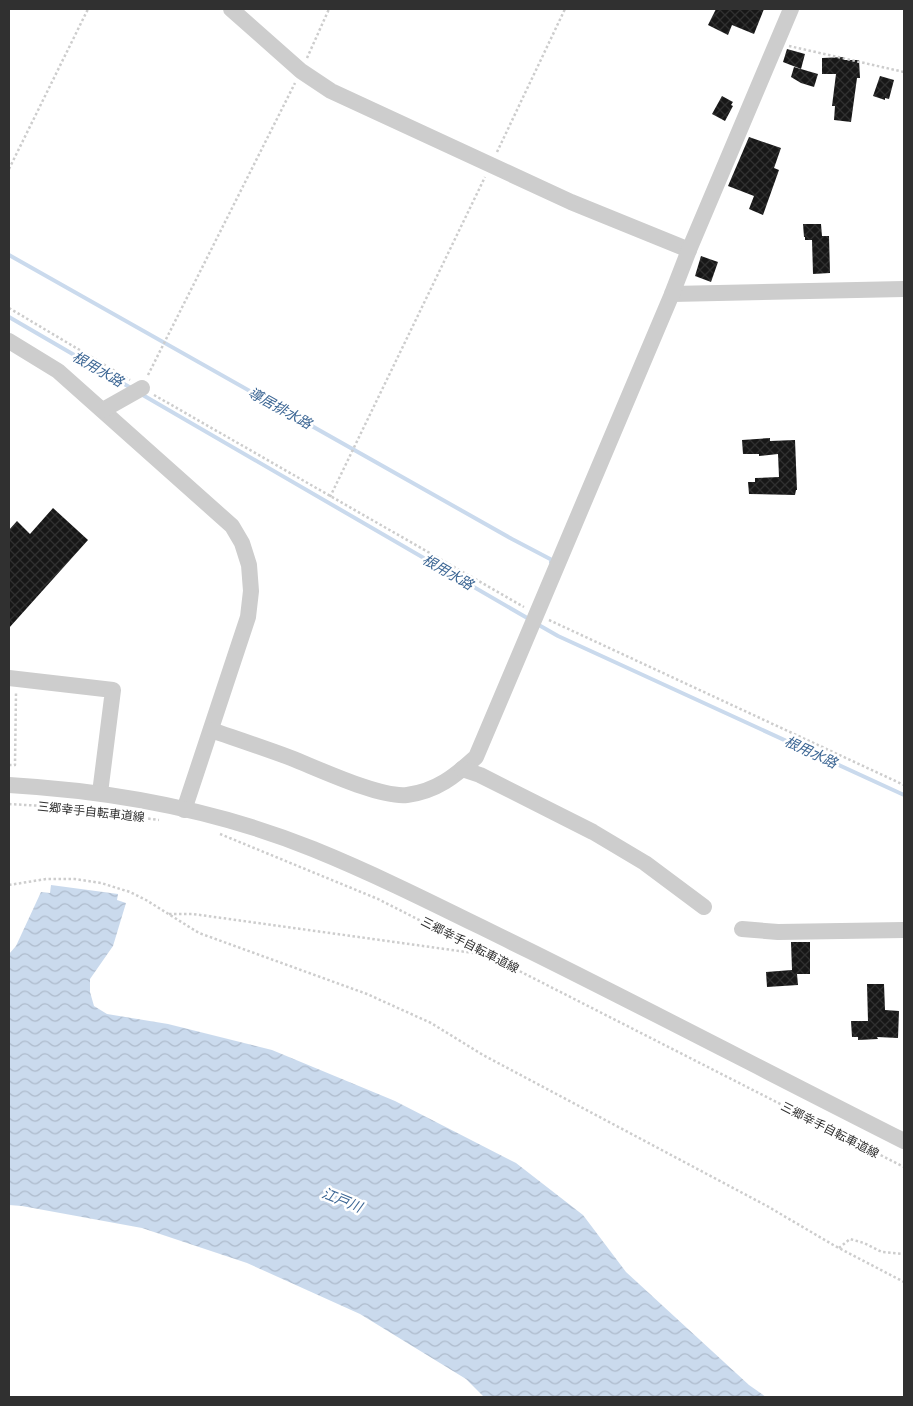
<svg xmlns="http://www.w3.org/2000/svg" width="913" height="1406" viewBox="0 0 913 1406" font-family="Overpass,'Noto Sans JP',sans-serif">
	<defs>
		<pattern id="water-waves" width="16" height="10" patternUnits="userSpaceOnUse" patternTransform="scale(1.25)"><rect width="16" height="10" fill="#cadaed"/><path d="M0 5q4-4 8 0t8 0" fill="none" stroke="#aebbcc"/></pattern>
		<pattern id="building-cross-hatch" width="8" height="8" patternUnits="userSpaceOnUse" patternTransform="scale(1.25)"><rect width="8" height="8" fill="#171717"/><path d="M0 0l8 8M0 8l8-8" fill="none" stroke="#303030"/></pattern>
	</defs>
	<rect width="100%" height="100%" fill="#fff"/>
	<!-- water -->
	<path fill="url(#water-waves)" d="M51,885L118,894L117,900L126,903L113,946L90,979V992L94,1006L107,1014L168,1024L272,1050L395,1101L516,1163L583,1215L626,1272L749,1385L766,1397H484L466,1379L360,1314L247,1263L142,1228L22,1206L9,1205V954L16,946L41,892L50,893Z"/>
	<g fill="none" stroke-linecap="round" stroke-linejoin="round">
		<!-- stream -->
		<g stroke="#cadaed" stroke-width="4">
			<path d="M9,255L512,539L552,560L551,562"/>
			<path d="M9,317L131,388"/>
			<path d="M141,394L529,619"/>
			<path d="M537,624L558,636L904,795"/>
		</g>
	</g>
	<!-- building -->
	<g fill="url(#building-cross-hatch)">
		<path d="M716,9H764L754,34L732,25L728,35L708,25Z"/>
		<path d="M787,49L805,54L801,69L783,62Z"/>
		<path d="M844,57V60H859L860,78H857L851,122L834,120L835,106H832L836,74H822V58Z"/>
		<path d="M794,67L818,74L814,87L801,83L791,77Z"/>
		<path d="M880,76L894,80L889,99L885,98V100L873,96Z"/>
		<path d="M722,96L733,102L731,105L733,106L725,121L712,114Z"/>
		<path d="M749,137L781,148L774,168L779,170L763,215L749,209L754,196L728,186Z"/>
		<path d="M803,224H821L822,236H829L830,273L813,274L812,240H805V237H804Z"/>
		<path d="M701,256L718,262L711,282L695,276Z"/>
		<path d="M770,438V441L795,440L797,490H796L795,495L749,494L748,482H755V478L779,477L778,454L759,456V454H743L742,440Z"/>
		<path d="M53,508L88,540L9,628V530L17,521L30,534Z"/>
		<path d="M791,942H810V974H797L798,985L767,987L766,972L792,970Z"/>
		<path d="M867,984H884L885,1010L899,1011L898,1038L877,1037L878,1039L858,1040V1037H852L851,1021H868Z"/>
	</g>
	<g fill="none" stroke-linecap="round" stroke-linejoin="round">
		<!-- path -->
		<g stroke="#cdcdcd" stroke-width="2.5" stroke-dasharray="2.5 2.5" stroke-linecap="butt">
			<path d="M789,46L904,72"/>
			<path d="M307,58L329,9"/>
			<path d="M497,152L565,9"/>
			<path d="M9,169L88,9"/>
			<path d="M9,308L130,380"/>
			<path d="M148,375L295,83"/>
			<path d="M154,395L524,607"/>
			<path d="M330,497L485,177"/>
			<path d="M549,620L904,785"/>
			<path d="M9,765H15L16,693"/>
			<path d="M9,804L60,807L159,820"/>
			<path d="M220,834L378,899L904,1167"/>
			<path d="M9,885L46,879H75L101,883L130,892L146,900L199,933L367,994L431,1023L483,1055L767,1206L835,1246L904,1282"/>
			<path d="M169,914H193L488,955"/>
			<path d="M493,956L508,957"/>
			<path d="M839,1248L850,1239L864,1243L882,1252L904,1254"/>
		</g>
		<!-- minor -->
		<g stroke="#cdcdcd" stroke-width="16">
			<path d="M231,9L301,71L331,91L571,202L689,250"/>
			<path d="M672,294L904,289"/>
			<path d="M9,341L58,371L232,526L242,543L249,565L251,591L248,617L184,810"/>
			<path d="M103,410L142,388"/>
			<path d="M9,678L113,690L100,793"/>
			<path d="M211,730C237,739 264,748 291,758C319,769 380,798 407,795C437,791 455,776 476,757L672,294L689,250L791,9"/>
			<path d="M462,769L480,775L593,832L645,863L704,907"/>
			<path d="M9,785C112,791 217,810 313,849C387,879 458,916 530,951C655,1013 779,1078 904,1141"/>
			<path d="M742,929L778,932L904,930"/>
		</g>
	</g>
	<g text-anchor="middle" stroke-width="5" stroke-linejoin="round" paint-order="stroke">
		<!-- street labels -->
		<g font-size="12" fill="#303030" stroke="#fff">
			<text transform="translate(91 812) rotate(6)" y="4">三郷幸手自転車道線</text>
			<text transform="translate(470 945) rotate(27)" y="4">三郷幸手自転車道線</text>
			<text transform="translate(830 1130) rotate(27)" y="4">三郷幸手自転車道線</text>
		</g>
		<!-- water labels -->
		<g font-size="14" font-style="italic" fill="#3c6694" stroke="#fff">
			<text transform="translate(98 369) rotate(30)" y="5">根用水路</text>
			<text transform="translate(280 408) rotate(29)" y="5">導居排水路</text>
			<text transform="translate(448 572) rotate(30)" y="5">根用水路</text>
			<text transform="translate(811 752) rotate(25)" y="5">根用水路</text>
			<text transform="translate(342 1200) rotate(22)" y="5">江戸川</text>
		</g>
	</g>
	<!-- border -->
	<rect width="913" height="1406" fill="none" stroke="#303030" stroke-width="20"/>
</svg>
